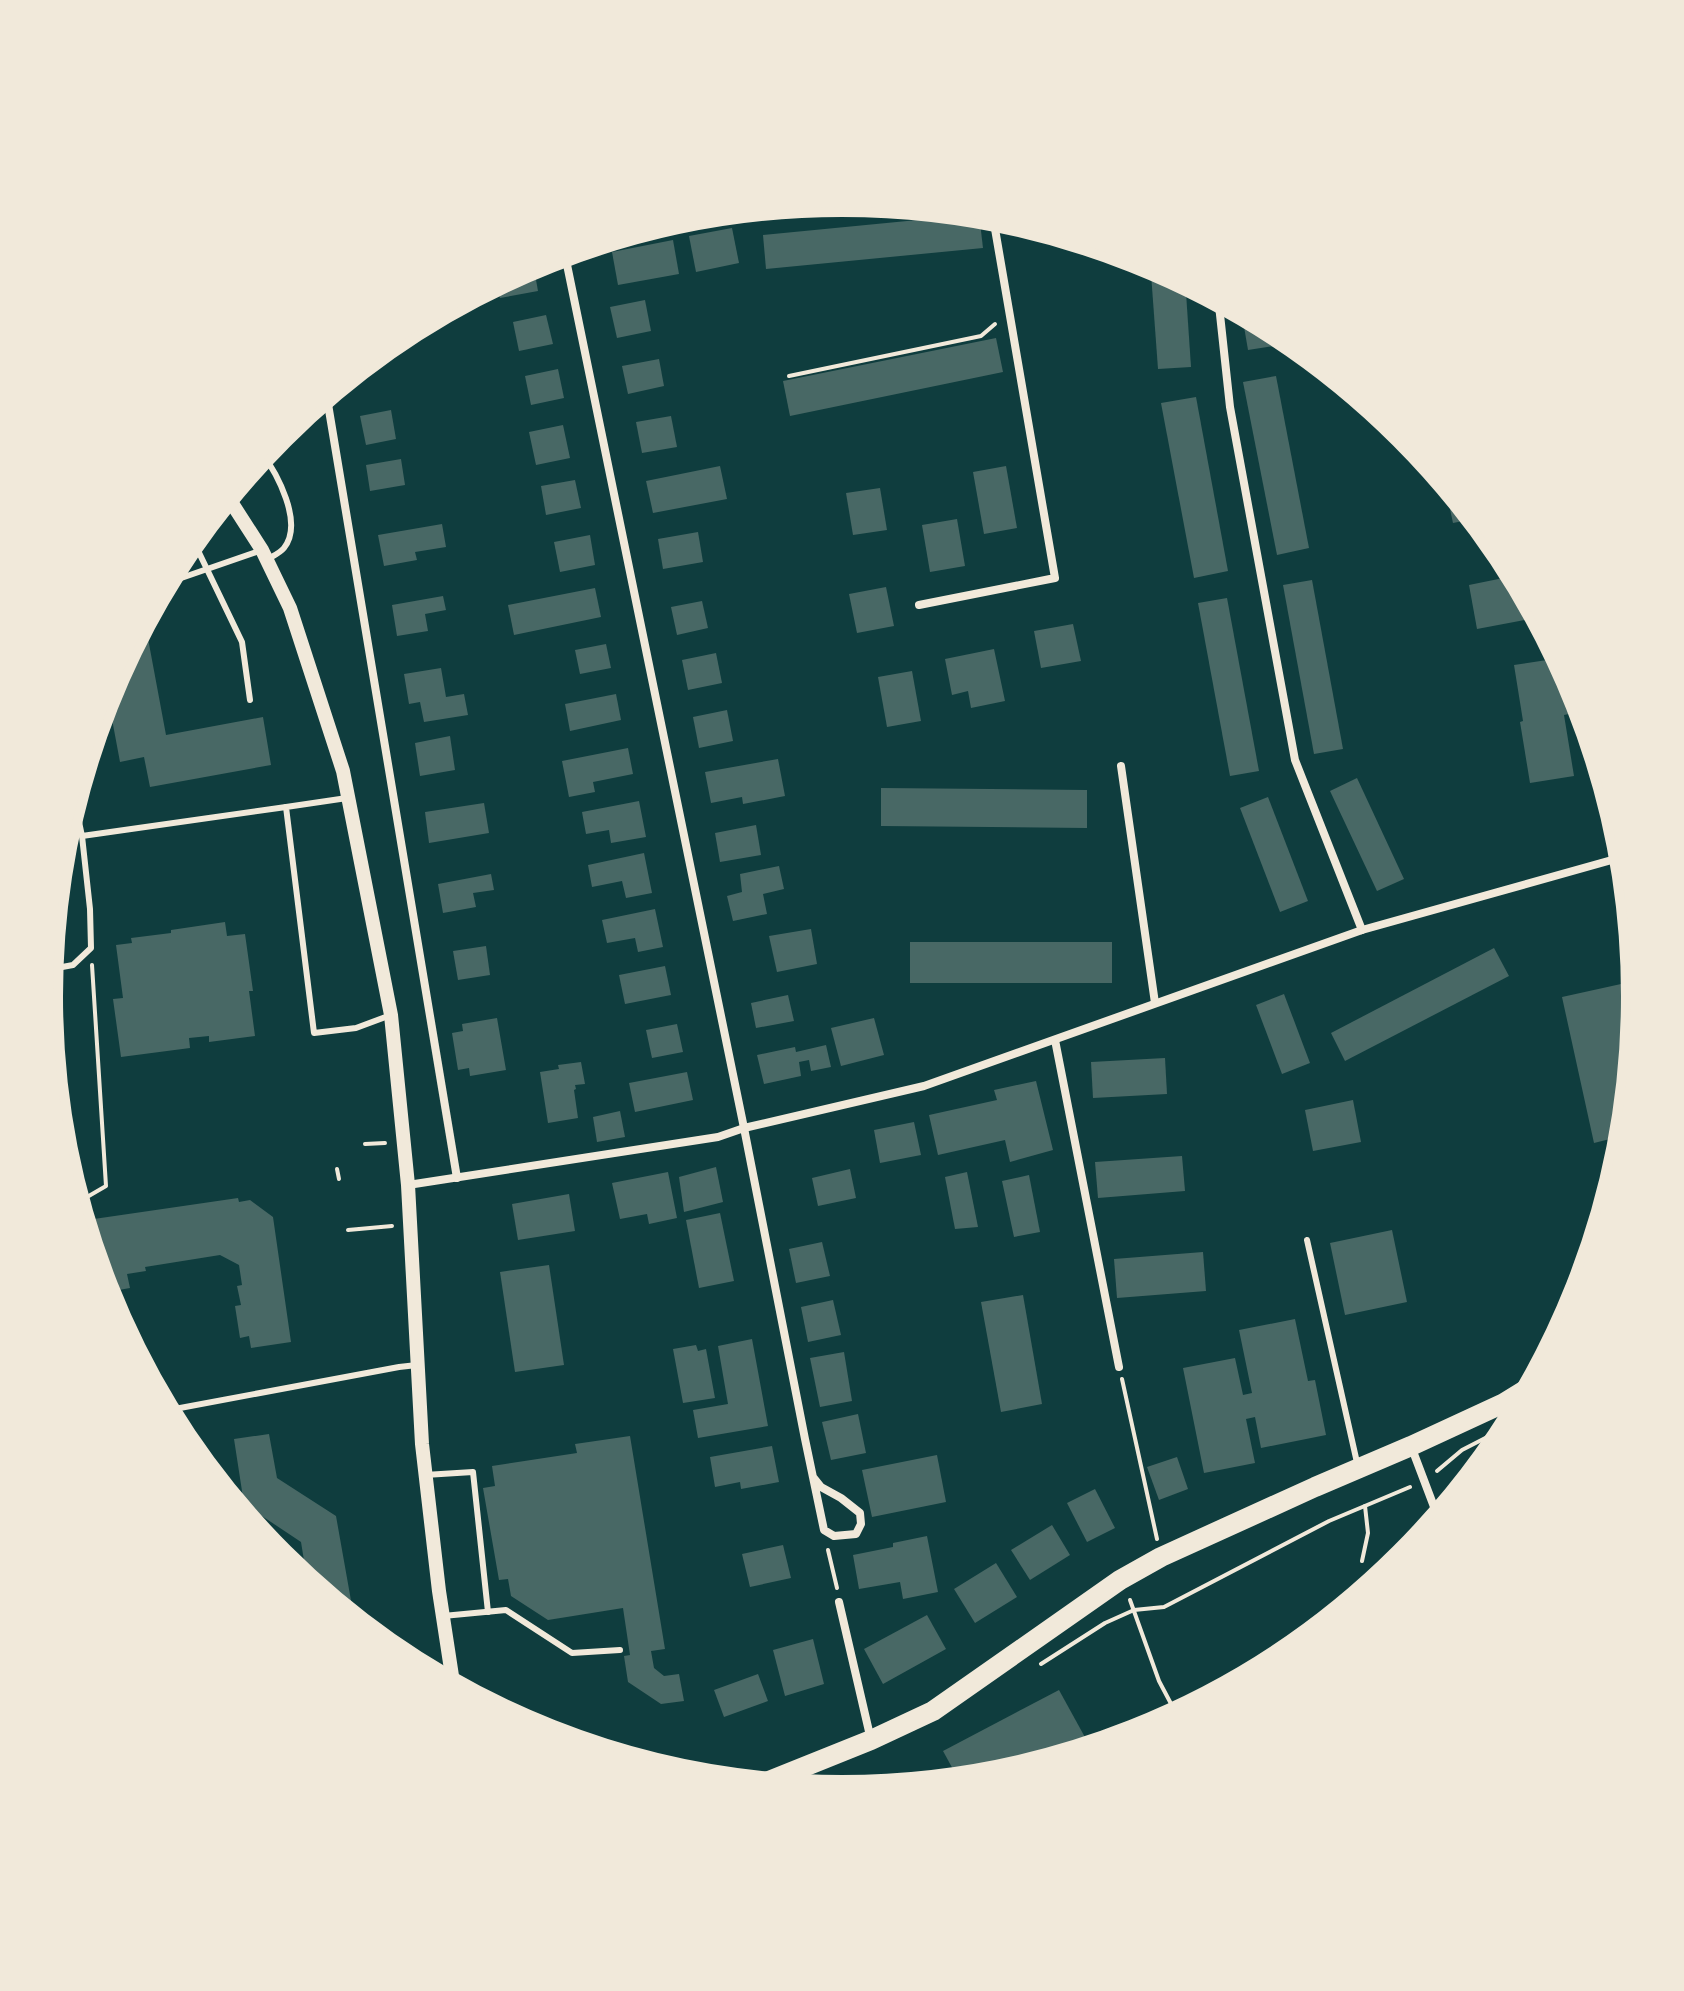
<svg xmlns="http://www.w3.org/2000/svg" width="1684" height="1991" viewBox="0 0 1684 1991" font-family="Roboto,sans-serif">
	<rect width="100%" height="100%" fill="#0f3d3e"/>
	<!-- building -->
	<g fill="#486865">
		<path d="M979,214L983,248L766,269L763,235Z"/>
		<path d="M732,228L739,263L696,272L689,236Z"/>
		<path d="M673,240L679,274L618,285L612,252Z"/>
		<path d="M1150,260L1185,278L1191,367L1158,369Z"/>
		<path d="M533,263L538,291L500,298L496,280L525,265Z"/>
		<path d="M645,300L651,331L617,338L610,307Z"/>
		<path d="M1241,309L1278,328L1281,345L1248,350Z"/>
		<path d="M546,315L553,344L519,351L513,322Z"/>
		<path d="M996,338L1003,372L790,416L783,381Z"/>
		<path d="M659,359L664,386L628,394L622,366Z"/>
		<path d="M558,369L564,398L531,405L525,376Z"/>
		<path d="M1276,376L1309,548L1277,555L1243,382Z"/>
		<path d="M1196,397L1228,571L1194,578L1161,403Z"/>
		<path d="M304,410L307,428L276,434L278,431Z"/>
		<path d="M391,410L396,439L366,445L360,416Z"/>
		<path d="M671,416L677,447L642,453L636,422Z"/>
		<path d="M563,425L570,458L536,465L529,432Z"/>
		<path d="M401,459L405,485L370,491L366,465Z"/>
		<path d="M720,466L727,499L653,513L646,481Z"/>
		<path d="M1006,466L1017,528L984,534L973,472Z"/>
		<path d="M575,480L581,508L546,515L541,486Z"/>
		<path d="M1444,481H1447L1478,518L1453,523Z"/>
		<path d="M880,488L887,530L853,535L846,493Z"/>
		<path d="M957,519L965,566L930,572L922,525Z"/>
		<path d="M442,524L446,547L415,552L417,560L384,566L378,535Z"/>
		<path d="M698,532L703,562L663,569L658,539Z"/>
		<path d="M590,535L595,565L560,572L554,542Z"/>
		<path d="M1518,575L1540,617L1477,629L1469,585Z"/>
		<path d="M1312,580L1343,749L1314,754L1283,585Z"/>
		<path d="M886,587L894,626L857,633L849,594Z"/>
		<path d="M595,588L601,617L514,635L508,605Z"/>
		<path d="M443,596L446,610L425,614L428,631L397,636L392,605Z"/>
		<path d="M1227,598L1259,771L1230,776L1198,603Z"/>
		<path d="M702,601L708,628L677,635L671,607Z"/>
		<path d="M144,617L166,735L263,717L271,765L150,787L144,757L120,762L106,687Z"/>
		<path d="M1073,624L1081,661L1041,668L1034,631Z"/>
		<path d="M606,644L611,668L580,674L575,650Z"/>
		<path d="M994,649L1005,701L971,708L968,691L952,695L945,659Z"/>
		<path d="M716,653L722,683L688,690L682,660Z"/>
		<path d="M1560,658L1569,714L1564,715L1574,776L1530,783L1520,722L1523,721L1514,665Z"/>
		<path d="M441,668L446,697L464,694L468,715L424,722L420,702L409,704L404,674Z"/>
		<path d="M912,671L921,721L887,727L878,677Z"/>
		<path d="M616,694L621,720L570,731L565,704Z"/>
		<path d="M727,710L733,741L699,748L693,717Z"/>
		<path d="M450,736L455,770L420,776L415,743Z"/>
		<path d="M628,748L633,774L593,782L595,792L569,797L562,761Z"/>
		<path d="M778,759L785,796L743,804L742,797L711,803L705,772Z"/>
		<path d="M1357,778L1404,879L1377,891L1330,791Z"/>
		<path d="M881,788L1087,790V828L881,826Z"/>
		<path d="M1268,797L1308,901L1280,912L1240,808Z"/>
		<path d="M639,801L646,837L611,843L609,830L586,834L582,812Z"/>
		<path d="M484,803L489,833L429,843L425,812Z"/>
		<path d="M756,825L761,855L720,862L715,833Z"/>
		<path d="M644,853L652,893L626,898L622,881L592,887L588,865Z"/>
		<path d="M779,866L784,889L763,894L767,914L733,921L727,896L742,892L740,874Z"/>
		<path d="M491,874L494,890L473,893L476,907L443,913L438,884Z"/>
		<path d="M655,909L663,947L638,952L635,938L607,943L602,920Z"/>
		<path d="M225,922L227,936L245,934L253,991H249L255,1036L209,1042V1036L189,1038L190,1048L121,1057L113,999L123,998L116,945L132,943L131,938L171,933V930Z"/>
		<path d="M811,929L817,964L777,972L769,936Z"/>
		<rect x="910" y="942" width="202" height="41"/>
		<path d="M486,946L490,975L458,980L453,951Z"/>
		<path d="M1494,948L1509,976L1345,1061L1331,1033Z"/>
		<path d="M665,966L671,995L625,1004L619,975Z"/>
		<path d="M1621,984L1635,1048L1625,1152L1620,1166L1614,1138L1594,1143L1562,997Z"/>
		<path d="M1284,994L1310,1063L1282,1074L1256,1005Z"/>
		<path d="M788,995L794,1021L756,1028L751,1003Z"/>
		<path d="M497,1018L506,1070L470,1076L469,1068L458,1070L452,1033L463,1031L462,1024Z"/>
		<path d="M874,1018L884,1055L841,1066L831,1028Z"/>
		<path d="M677,1024L683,1052L652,1058L646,1030Z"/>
		<path d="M826,1045L831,1067L811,1071L809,1060L799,1062L801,1076L764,1084L757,1055L795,1047L796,1052Z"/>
		<path d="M1165,1058L1167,1094L1093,1098L1091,1062Z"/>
		<path d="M581,1062L585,1084L575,1085L576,1089L574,1090L578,1118L548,1123L540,1072L559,1069L558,1065Z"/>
		<path d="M687,1072L693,1100L635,1112L629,1083Z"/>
		<path d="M62,1078L66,1113L62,1114L70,1175L67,1176L59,1151L52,1080Z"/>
		<path d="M1036,1081L1053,1150L1010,1162L1005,1140L938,1155L929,1115L997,1100L994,1090Z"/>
		<path d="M1353,1100L1361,1142L1313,1151L1305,1110Z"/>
		<path d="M620,1111L625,1137L597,1142L593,1117Z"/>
		<path d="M914,1122L921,1155L880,1163L874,1130Z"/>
		<path d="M1182,1156L1185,1191L1098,1198L1095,1162Z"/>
		<path d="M716,1167L723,1202L684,1212L679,1177Z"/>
		<path d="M850,1169L856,1198L818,1206L812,1178Z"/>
		<path d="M668,1172L677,1218L649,1224L647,1214L620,1219L612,1183Z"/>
		<path d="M967,1172L978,1227L955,1229L945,1177Z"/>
		<path d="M1029,1175L1040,1232L1014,1237L1002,1181Z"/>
		<path d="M569,1194L575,1231L518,1240L512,1204Z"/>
		<path d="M238,1198L239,1202L250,1200L273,1217L291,1342L251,1348L249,1336L240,1338L235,1306L241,1305L237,1286L242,1285L239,1265L220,1255L145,1267L146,1271L127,1274L130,1288L102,1293L87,1220Z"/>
		<path d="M720,1213L734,1281L699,1288L686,1220Z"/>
		<path d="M1392,1230L1407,1302L1345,1315L1330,1243Z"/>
		<path d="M822,1242L830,1276L796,1283L789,1249Z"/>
		<path d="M1203,1252L1206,1291L1117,1298L1114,1259Z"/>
		<path d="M549,1265L564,1365L515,1372L500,1272Z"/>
		<path d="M1023,1295L1042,1404L1001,1412L981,1302Z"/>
		<path d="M833,1300L841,1335L808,1342L801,1307Z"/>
		<path d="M1295,1319L1308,1381L1315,1380L1326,1435L1261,1448L1255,1417L1246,1419L1255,1463L1204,1473L1183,1368L1235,1358L1243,1395L1252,1393L1239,1330Z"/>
		<path d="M752,1339L768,1426L698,1438L693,1410L728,1404L718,1346Z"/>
		<path d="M696,1345L698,1351L706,1349L715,1398L683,1403L673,1349Z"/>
		<path d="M844,1352L852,1401L820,1407L810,1358Z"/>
		<path d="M858,1414L866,1453L831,1460L822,1422Z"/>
		<path d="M269,1434L277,1478L336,1516L355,1623L308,1585L301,1542L244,1504L234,1439Z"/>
		<path d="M630,1436L665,1649L651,1651L654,1668L664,1676L679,1674L684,1701L661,1704L628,1682L624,1656L630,1655L623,1608L548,1620L511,1596L508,1579L499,1580L483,1488L495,1486L492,1466L577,1453L575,1444Z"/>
		<path d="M772,1446L779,1482L741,1489L740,1482L715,1487L710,1457Z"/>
		<path d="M937,1455L946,1502L872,1517L862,1470Z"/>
		<path d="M1177,1457L1188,1489L1159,1500L1147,1467Z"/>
		<path d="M1095,1489L1115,1528L1087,1542L1067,1503Z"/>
		<path d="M1052,1525L1070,1555L1030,1580L1011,1550Z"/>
		<path d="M927,1536L938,1592L903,1599L900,1582L859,1589L853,1555L893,1547V1543Z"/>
		<path d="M783,1545L791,1578L750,1587L742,1554Z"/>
		<path d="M996,1563L1017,1597L975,1623L954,1589Z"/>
		<path d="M927,1615L946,1649L883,1684L864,1649Z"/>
		<path d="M813,1639L824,1684L785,1696L773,1650Z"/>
		<path d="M758,1674L768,1701L724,1717L714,1690Z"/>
		<path d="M1059,1690L1092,1750L997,1778L960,1782L943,1751Z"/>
	</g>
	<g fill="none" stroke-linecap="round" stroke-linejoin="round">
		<!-- path -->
		<g stroke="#f1e9da" stroke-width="4">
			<path d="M789,376L981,336L995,324"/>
			<path d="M365,1144L385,1143"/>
			<path d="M337,1169L339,1179"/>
			<path d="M75,1204L106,1186L92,965"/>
			<path d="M348,1230L392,1226"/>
			<path d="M1122,1379L1157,1539"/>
			<path d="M1437,1471L1462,1450L1497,1432"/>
			<path d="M828,1550L837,1588"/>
			<path d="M1362,1561L1368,1533L1365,1506"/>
			<path d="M1130,1600L1159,1681L1178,1717"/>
			<path d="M1041,1664L1105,1623L1134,1610L1164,1607L1329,1521L1410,1487"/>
			<path d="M814,1791L839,1778"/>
		</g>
		<!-- service -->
		<g stroke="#f1e9da" stroke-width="6">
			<path d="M261,452C277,473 304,523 284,548C280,553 273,556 268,559"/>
			<path d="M191,536L242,642L250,700"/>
			<path d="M161,585L262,550"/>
			<path d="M73,793L82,836L286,807"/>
			<path d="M347,798L286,807L314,1033L356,1028L391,1015"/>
			<path d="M46,970L73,965L91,948L90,909L82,836"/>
			<path d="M1307,1240L1358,1467"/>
			<path d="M164,1411L399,1367L417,1365"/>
			<path d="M425,1475L473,1472L488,1612"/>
			<path d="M443,1616L506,1610L572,1653L620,1650"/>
		</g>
		<!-- minor -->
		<g stroke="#f1e9da" stroke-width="8">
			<path d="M564,250L744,1128L805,1439L824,1530L834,1536L856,1534L861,1524L860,1513L841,1498L821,1487L813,1477"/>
			<path d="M1218,296L1230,407L1295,760L1362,930"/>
			<path d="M326,392L457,1178"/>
			<path d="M919,605L1055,578L994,223V213"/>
			<path d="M1121,766L1155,1003"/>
			<path d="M1055,1040L1119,1367"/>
			<path d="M408,1185L718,1137L744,1128L924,1086L1362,930L1626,856"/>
			<path d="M1411,1446L1439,1520"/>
			<path d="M839,1602L871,1740"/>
		</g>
		<!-- tertiary -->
		<path stroke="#f1e9da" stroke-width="14" d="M226,494L262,550L290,608L343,771L391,1015L408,1185L422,1444L439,1591L454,1689"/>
		<!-- primary -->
		<path stroke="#f1e9da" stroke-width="20" d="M759,1785L871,1740L933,1711L1120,1580L1161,1557L1315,1487L1411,1446L1504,1403L1535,1384"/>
	</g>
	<!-- crop -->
	<path d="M0 0H1684V1991H0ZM58 996a784 784 0 1 1 1568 0a784 784 0 1 1-1568 0Z" fill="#f1e9da" fill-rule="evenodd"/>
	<path fill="none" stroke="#f1e9da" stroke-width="10" d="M58 996a784 784 0 1 1 1568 0a784 784 0 1 1-1568 0Z"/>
</svg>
